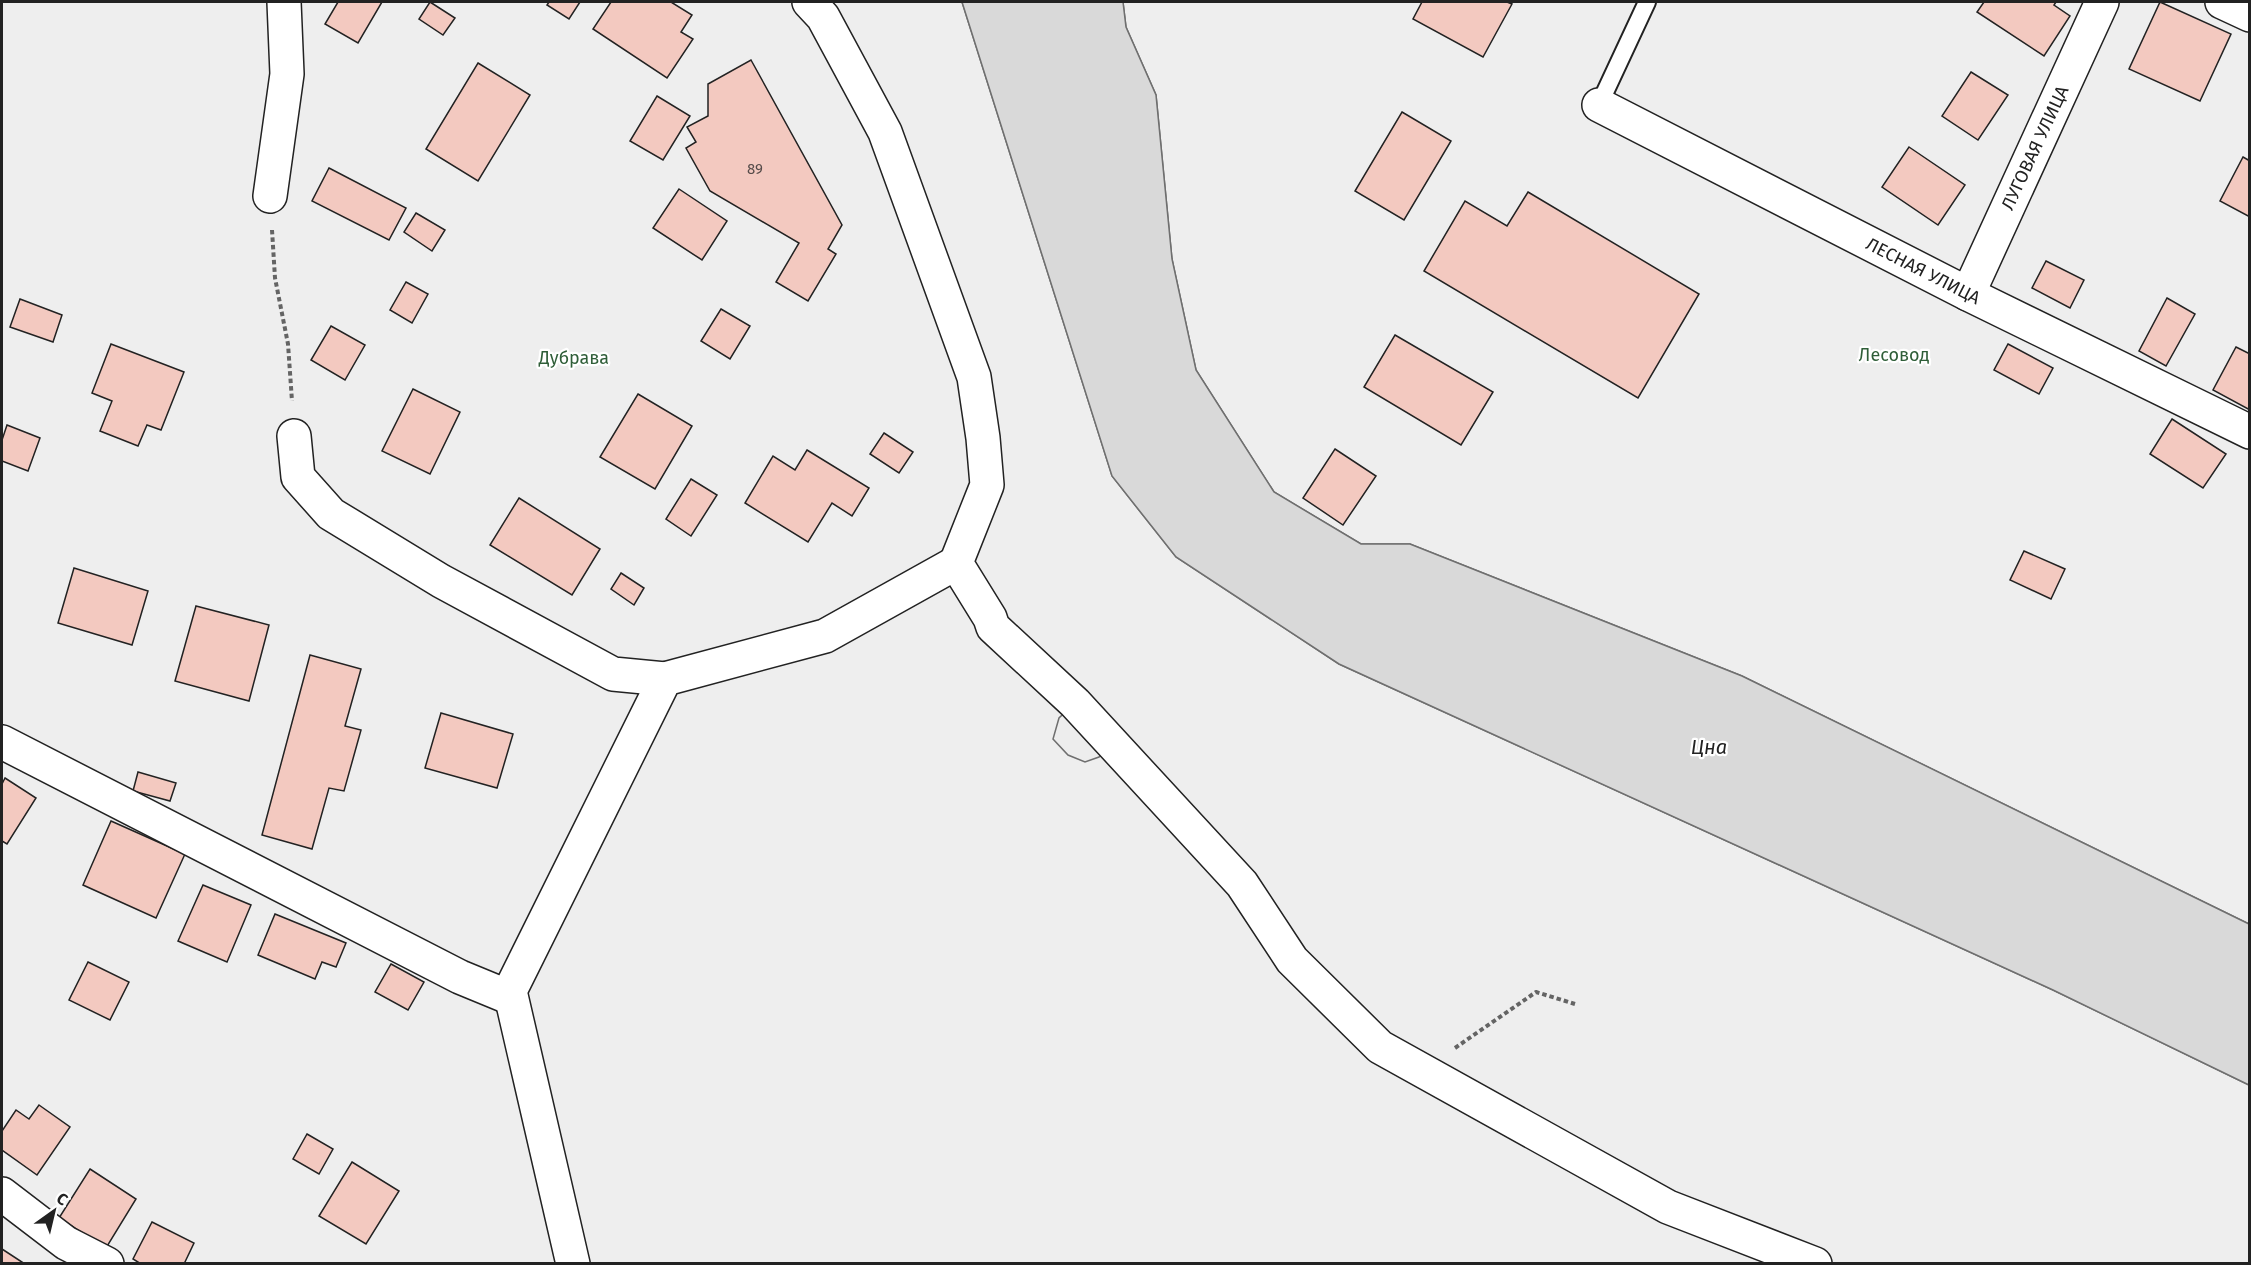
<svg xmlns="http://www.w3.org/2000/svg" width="2251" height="1265" viewBox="0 0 2251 1265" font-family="'Fira Sans',sans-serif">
	<rect width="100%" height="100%" fill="#fff"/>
	<!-- green -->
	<g fill="#eee" stroke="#6f6f6f" stroke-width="1.5">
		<path d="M2,2H962L1112,476L1176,557L1339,664L2053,990L2249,1085V1263L2,1264Z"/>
		<path d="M1123,2H2249V924L1742,676L1410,544H1361L1274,492L1196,370L1172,259L1156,95L1126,27Z"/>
	</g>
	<!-- parking -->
	<path fill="#ededed" stroke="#6f6f6f" stroke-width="1.5" d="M1075,703L1113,745L1099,757L1085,762L1068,755L1053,739L1059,718Z"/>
	<!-- water -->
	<path fill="#d9d9d9" stroke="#6f6f6f" stroke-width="1.5" d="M962,2H1123L1126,27L1156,95L1172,259L1196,370L1274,492L1361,544H1410L1742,676L2249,924V1085L2053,990L1339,664L1176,557L1112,476Z"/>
	<!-- building -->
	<g fill="#f3c9c0" stroke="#222" stroke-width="1.5">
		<path d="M338,2H382L358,43L325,24Z"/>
		<path d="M430,2L455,18L443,35L419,19Z"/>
		<path d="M549,2H580L569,19L547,5Z"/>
		<path d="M611,2H671L692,15L681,32L693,39L667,78L593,29Z"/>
		<path d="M1422,2H1507L1512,4L1483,57L1413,19Z"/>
		<path d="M1984,2H2056L2054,5L2070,16L2044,56L1977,12Z"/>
		<path d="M2160,2L2231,34L2200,101L2129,69Z"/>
		<path d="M751,60L842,225L828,249L836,254L808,301L776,282L799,243L710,191L686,148L696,142L687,127L708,116V84Z"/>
		<path d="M478,63L530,95L478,181L426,149Z"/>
		<path d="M1971,72L2008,95L1978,140L1942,116Z"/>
		<path d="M657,96L690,116L663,160L630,141Z"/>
		<path d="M1402,112L1451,141L1404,220L1355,191Z"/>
		<path d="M1909,147L1965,185L1938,225L1882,187Z"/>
		<path d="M2243,157L2250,161V217L2220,201Z"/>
		<path d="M329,168L406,208L389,240L312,201Z"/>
		<path d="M679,189L727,221L702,260L653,228Z"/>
		<path d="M1528,192L1699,294L1638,398L1424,271L1465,201L1507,226Z"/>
		<path d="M416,213L445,230L432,251L404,232Z"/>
		<path d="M2046,261L2084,280L2070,308L2032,288Z"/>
		<path d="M406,282L428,294L412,323L390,310Z"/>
		<path d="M2167,298L2195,314L2166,366L2139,351Z"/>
		<path d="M20,299L62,315L53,342L10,327Z"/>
		<path d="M721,309L750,326L730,359L701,341Z"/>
		<path d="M331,326L365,345L345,380L311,360Z"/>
		<path d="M1395,335L1493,392L1461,445L1364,387Z"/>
		<path d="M111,344L184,372L161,430L147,425L138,446L100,431L112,401L92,393Z"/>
		<path d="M2008,344L2053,368L2039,394L1994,370Z"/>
		<path d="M2236,347L2250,354V410L2213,390Z"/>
		<path d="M413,389L460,412L430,474L382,451Z"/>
		<path d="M638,394L692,426L655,489L600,457Z"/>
		<path d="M2172,419L2226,454L2203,488L2150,454Z"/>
		<path d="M7,425L40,438L28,471L2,461V440Z"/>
		<path d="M884,433L913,452L899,473L870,454Z"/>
		<path d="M1335,449L1376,476L1343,525L1303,498Z"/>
		<path d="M807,450L869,488L852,516L832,503L808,542L745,503L773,456L795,470Z"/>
		<path d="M691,479L717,495L691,536L666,519Z"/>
		<path d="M519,498L600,549L572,595L490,545Z"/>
		<path d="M2024,551L2065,569L2051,599L2010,580Z"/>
		<path d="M74,568L148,591L132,645L58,623Z"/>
		<path d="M621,573L644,588L634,605L611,589Z"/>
		<path d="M196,606L269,625L249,701L175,681Z"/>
		<path d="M310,655L361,669L345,726L361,730L344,791L329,788L312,849L262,835Z"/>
		<path d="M441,713L513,734L497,788L425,768Z"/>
		<path d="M138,772L176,783L170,801L133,791Z"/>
		<path d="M5,778L36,798L7,844L2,841V784Z"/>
		<path d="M111,821L185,854L156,918L83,885Z"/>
		<path d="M203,885L251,905L227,962L178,941Z"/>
		<path d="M275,914L346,943L336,967L322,962L315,979L258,955Z"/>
		<path d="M88,962L129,982L110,1020L69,1000Z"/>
		<path d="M391,964L424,982L408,1010L375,992Z"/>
		<path d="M39,1105L70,1127L37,1175L2,1150V1131L16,1110L29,1119Z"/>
		<path d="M307,1134L333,1149L319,1174L293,1159Z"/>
		<path d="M352,1162L399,1191L366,1244L319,1216Z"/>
		<path d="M90,1169L136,1199L106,1248L59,1218Z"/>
		<path d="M152,1222L194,1243L184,1264H141L133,1259Z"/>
		<path d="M2,1249L25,1264H2Z"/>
	</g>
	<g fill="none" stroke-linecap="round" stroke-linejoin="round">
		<!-- service casing -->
		<g stroke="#222" stroke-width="20">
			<path id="service" d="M1599,105L1647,2"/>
		</g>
		<!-- minor casing -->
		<g stroke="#222" stroke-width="36">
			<g id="minor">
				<path d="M809,2L823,17L885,132L974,377L983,438L987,485L956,563L990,618L993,627L1075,703L1242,884L1292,960L1380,1047L1668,1207L1815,1264"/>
				<path d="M2222,2L2250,15"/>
				<path d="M1599,105L1968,294L2250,432"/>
				<path d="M270,196L287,74L284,2"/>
				<path d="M1968,294L2102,2"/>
				<path d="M294,436L298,477L331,514L441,581L613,674L665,679"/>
				<path d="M2,742L460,977L511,998"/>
				<path d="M2,1194L66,1243L107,1264"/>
				<path d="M573,1264L510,991L665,679L825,636L956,563"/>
			</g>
		</g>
		<!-- path -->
		<g stroke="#646464" stroke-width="4" stroke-dasharray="4.5 3" stroke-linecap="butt">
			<path d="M272,230L275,278L288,344L292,401"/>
			<path d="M1455,1048L1536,992L1575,1004"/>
		</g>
		<!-- service -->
		<use href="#service" stroke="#fff" stroke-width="16"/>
		<!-- minor -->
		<use href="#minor" stroke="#fff" stroke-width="33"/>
	</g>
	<g text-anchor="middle" stroke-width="4.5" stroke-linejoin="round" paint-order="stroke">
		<!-- number labels -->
		<g font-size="15" fill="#564c4a">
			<text x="755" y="174">89</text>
		</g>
		<!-- street labels -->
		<g font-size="18" fill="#222" stroke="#fff">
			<text transform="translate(2035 148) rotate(-65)" y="6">ЛУГОВАЯ УЛИЦА</text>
			<text transform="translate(1923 271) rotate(27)" y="6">ЛЕСНАЯ УЛИЦА</text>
		</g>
		<!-- park labels -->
		<g font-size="18" fill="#2f5e38" stroke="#fff">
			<text x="1894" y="361">Лесовод</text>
			<text x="574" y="364">Дубрава</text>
		</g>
		<!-- water labels -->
		<g font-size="20" font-style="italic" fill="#222" stroke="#fff">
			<text x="1709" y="754">Цна</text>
		</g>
	</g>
	<!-- border -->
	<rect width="2251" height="1265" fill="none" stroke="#222222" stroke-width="6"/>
	<!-- north arrow -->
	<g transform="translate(54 1211) rotate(34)" stroke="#ffffff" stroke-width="4.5" paint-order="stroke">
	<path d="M0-4.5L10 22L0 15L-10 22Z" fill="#222222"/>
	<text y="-9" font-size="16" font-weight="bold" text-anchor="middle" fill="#222222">С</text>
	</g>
</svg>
